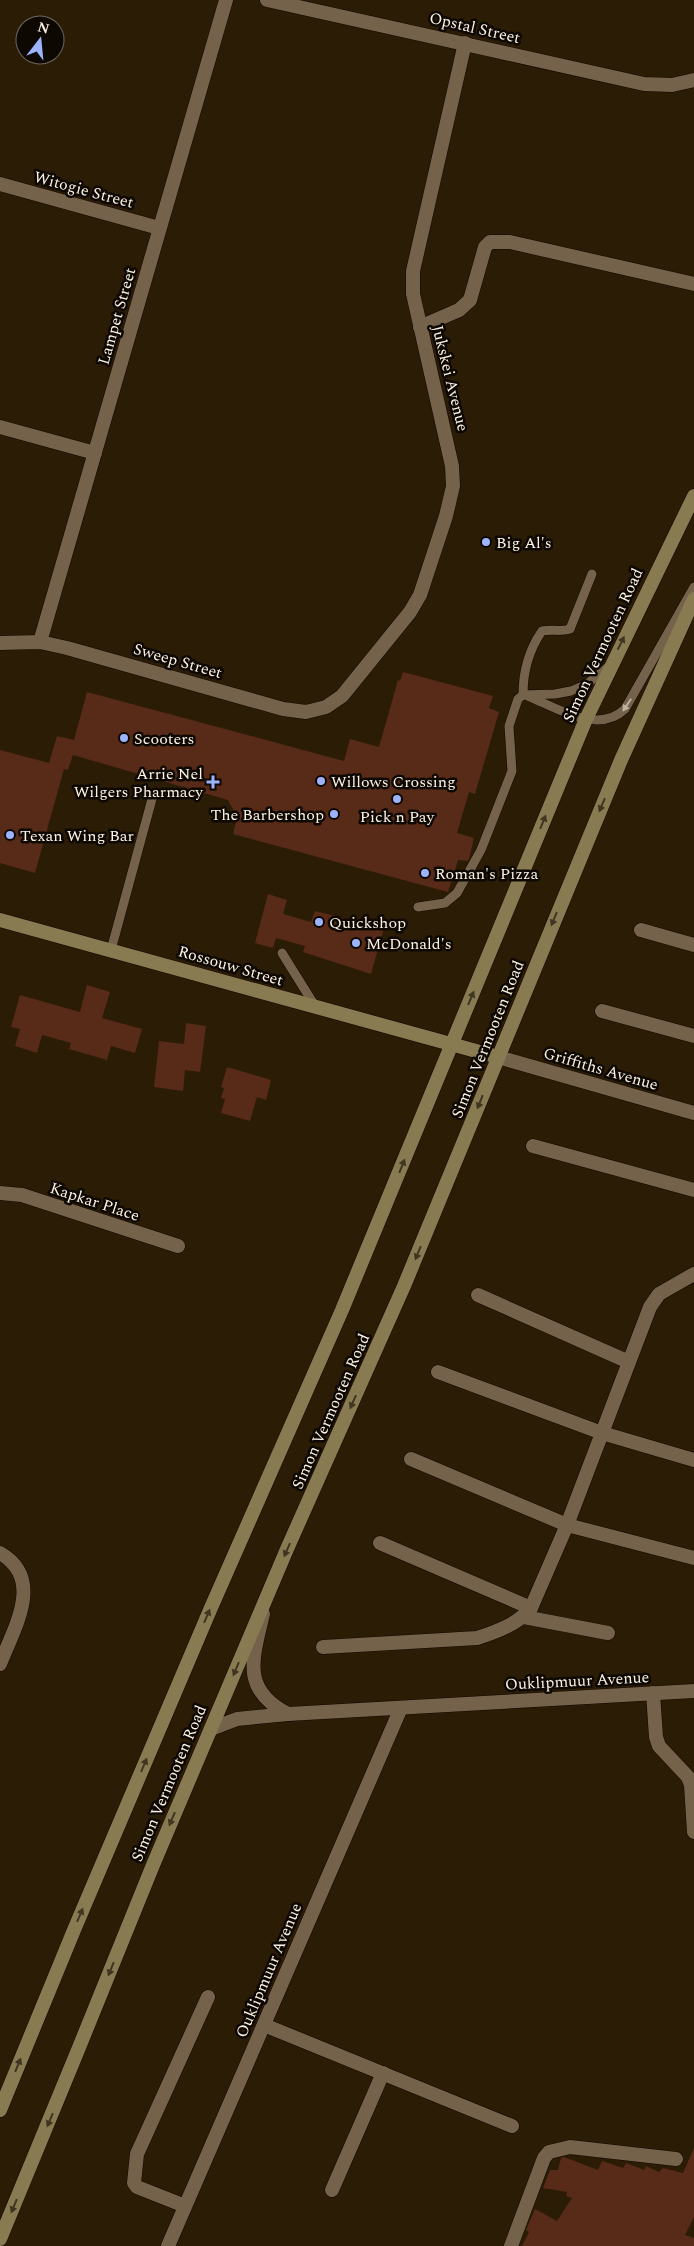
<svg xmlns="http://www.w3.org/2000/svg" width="694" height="2246" viewBox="0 0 694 2246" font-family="Spectral,serif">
	<rect width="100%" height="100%" fill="#2b1c06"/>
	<!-- building -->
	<g fill="#582a18">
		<path d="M403,672L493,696L489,708L499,712L475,794L469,792L457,833L474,838L469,859L468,861L458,860L448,892L233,834L237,817L228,800L73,755L68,770L64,769L35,873L0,863V750L49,763L57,736L74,740L87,692L344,761L350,739L379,747L398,680L400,681Z"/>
		<path d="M268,894L287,900L283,914L311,922L315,911L384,928L371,974L303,952L305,946L276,938L273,948L255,943Z"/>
		<path d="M87,985L110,992L102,1018L142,1029L135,1053L111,1046L107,1060L69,1049L71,1043L42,1035L37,1053L15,1046L20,1029L11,1027L20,995L80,1012Z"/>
		<path d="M186,1023L206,1026L200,1072L185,1070L183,1091L154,1087L159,1041L184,1044Z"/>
		<path d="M227,1067L271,1080L266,1100L257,1097L250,1121L221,1113L225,1099L221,1098L224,1088L221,1087Z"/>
		<path d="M694,2148V2217L685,2235L694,2238V2246H522L529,2232L526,2230L535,2209L557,2221L572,2198L566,2196L567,2192L543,2188L550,2170H558L561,2158L564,2157L598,2170L602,2161L623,2168L626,2163L644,2170L646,2166L659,2172L663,2168L683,2173Z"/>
	</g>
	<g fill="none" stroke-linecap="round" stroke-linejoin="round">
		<!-- service casing -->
		<g stroke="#130600" stroke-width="10">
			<g id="service">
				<path d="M523,695C523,671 528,651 542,631C552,629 560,632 570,629L592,574"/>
				<path d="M528,696C557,708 598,735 625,709L694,587"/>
				<path d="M418,907L445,903L457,893L481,850L512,771L509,726L518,699L523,695L555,694L571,691L587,684L608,667"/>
				<path d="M111,950L152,799"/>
				<path d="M282,953L315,1006"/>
			</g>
		</g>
		<!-- minor casing -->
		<g stroke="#130600" stroke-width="15">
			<g id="minor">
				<path d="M267,0L644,84L672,85L694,80"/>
				<path d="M0,184L159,228"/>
				<path d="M420,327L459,310L470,300L485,247L490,242H510L694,284"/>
				<path d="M0,427L95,453"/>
				<path d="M40,642L226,0"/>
				<path d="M0,643L40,642L67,648L283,709L306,712L326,707L342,696L410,612L420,595L446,516L453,486L452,466L413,294V271L465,43"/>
				<path d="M641,930L694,945"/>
				<path d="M602,1011L694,1036"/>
				<path d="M498,1057L694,1113"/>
				<path d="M533,1146L694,1190"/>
				<path d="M0,1193L22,1195L178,1246"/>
				<path d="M478,1295L629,1362"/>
				<path d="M438,1372L602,1433L694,1460"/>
				<path d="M411,1459L567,1525L694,1558"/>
				<path d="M380,1543L531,1608"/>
				<path d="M0,1553C45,1579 14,1628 0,1664"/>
				<path d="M263,1614C253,1658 240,1689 288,1714"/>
				<path d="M524,1617L608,1633"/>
				<path d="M323,1647L477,1638C496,1632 518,1624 531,1608L567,1525L650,1307L659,1294L694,1274"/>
				<path d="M653,1693L656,1737L659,1746L688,1777L691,1785L694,1832"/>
				<path d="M211,1729L237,1719L288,1714L694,1691"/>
				<path d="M264,2025L512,2126"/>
				<path d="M332,2190L383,2073"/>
				<path d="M185,2206L137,2187L134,2183L137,2154L208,1997"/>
				<path d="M168,2246L401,1708"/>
				<path d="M511,2246L544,2158L549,2152L570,2147L676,2159"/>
			</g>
		</g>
		<!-- secondary casing -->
		<g stroke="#130600" stroke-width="15">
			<g id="secondary">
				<path d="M0,920L498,1057"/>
				<path d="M0,2110L74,1930L210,1610L342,1310L586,719L694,496"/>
				<path d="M0,2239L78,2050L153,1865L287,1549L404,1286L621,760L694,599"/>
			</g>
		</g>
		<!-- service -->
		<use href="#service" stroke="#74624b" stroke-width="9"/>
		<!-- minor -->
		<use href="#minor" stroke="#74624b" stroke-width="14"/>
		<!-- secondary -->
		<use href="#secondary" stroke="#887a51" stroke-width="14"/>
	</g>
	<!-- one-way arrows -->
	<defs><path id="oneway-solid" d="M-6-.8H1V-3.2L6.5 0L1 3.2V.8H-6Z" transform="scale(1.25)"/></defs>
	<g fill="#3f3622">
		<use href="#oneway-solid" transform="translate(621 643) rotate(-64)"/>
		<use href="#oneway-solid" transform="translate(602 805) rotate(113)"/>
		<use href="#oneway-solid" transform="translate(543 822) rotate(-68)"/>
		<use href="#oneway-solid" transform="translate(554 919) rotate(112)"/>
		<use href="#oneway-solid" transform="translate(471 998) rotate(-67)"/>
		<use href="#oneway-solid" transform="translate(480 1102) rotate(112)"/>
		<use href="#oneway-solid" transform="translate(402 1166) rotate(-68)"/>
		<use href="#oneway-solid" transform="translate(418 1253) rotate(112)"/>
		<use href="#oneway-solid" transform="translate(353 1402) rotate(114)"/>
		<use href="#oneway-solid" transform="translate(287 1550) rotate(114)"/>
		<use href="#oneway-solid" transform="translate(207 1616) rotate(-67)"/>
		<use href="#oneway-solid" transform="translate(236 1669) rotate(113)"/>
		<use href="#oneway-solid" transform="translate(144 1765) rotate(-67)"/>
		<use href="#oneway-solid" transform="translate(172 1819) rotate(113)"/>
		<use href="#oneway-solid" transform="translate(80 1915) rotate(-67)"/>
		<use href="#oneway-solid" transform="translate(111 1969) rotate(112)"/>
		<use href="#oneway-solid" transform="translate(18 2065) rotate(-68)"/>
		<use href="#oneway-solid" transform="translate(50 2120) rotate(113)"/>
		<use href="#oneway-solid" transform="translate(14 2206) rotate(113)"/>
	</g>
	<use fill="#bfb2a0" href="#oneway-solid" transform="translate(627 705) rotate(124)"/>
	<!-- markers -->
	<g fill="#9cb4fd" stroke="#0e0802" stroke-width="2">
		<circle cx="486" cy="542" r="5"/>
		<circle cx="124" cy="738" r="5"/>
		<circle cx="321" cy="781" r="5"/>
		<path d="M210.5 774.5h5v5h5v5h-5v5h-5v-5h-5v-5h5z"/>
		<circle cx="397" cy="799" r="5"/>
		<circle cx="334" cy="814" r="5"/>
		<circle cx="10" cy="835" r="5"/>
		<circle cx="425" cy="873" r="5"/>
		<circle cx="319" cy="922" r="5"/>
		<circle cx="356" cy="943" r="5"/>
	</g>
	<g text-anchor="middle" stroke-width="5" stroke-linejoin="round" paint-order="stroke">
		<!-- street labels -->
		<g font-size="16" fill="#fdf3e6" stroke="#0e0802">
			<text transform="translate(475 27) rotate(13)" y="6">Opstal Street</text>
			<text transform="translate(84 189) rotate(15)" y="6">Witogie Street</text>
			<text transform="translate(116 316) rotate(-74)" y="6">Lampet Street</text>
			<text transform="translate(451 378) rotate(76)" y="6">Jukskei Avenue</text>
			<text transform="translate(602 645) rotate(-65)" y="6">Simon Vermooten Road</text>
			<text transform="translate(178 660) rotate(16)" y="6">Sweep Street</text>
			<text transform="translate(231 965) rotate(16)" y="6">Rossouw Street</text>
			<text transform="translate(487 1039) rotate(-68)" y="6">Simon Vermooten Road</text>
			<text transform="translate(601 1068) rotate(16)" y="6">Griffiths Avenue</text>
			<text transform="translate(95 1201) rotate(18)" y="6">Kapkar Place</text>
			<text transform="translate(330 1411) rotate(-66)" y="6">Simon Vermooten Road</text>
			<text transform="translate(577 1680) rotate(-3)" y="6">Ouklipmuur Avenue</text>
			<text transform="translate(168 1783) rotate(-67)" y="6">Simon Vermooten Road</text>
			<text transform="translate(268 1970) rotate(-67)" y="6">Ouklipmuur Avenue</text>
		</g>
		<!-- poi labels -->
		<g font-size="16" fill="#fdf3e6" stroke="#0e0802" text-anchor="start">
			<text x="496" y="548">Big Al's</text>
			<text x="134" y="744">Scooters</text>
			<text x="203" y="779" text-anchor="end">Arrie Nel<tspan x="203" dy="18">Wilgers Pharmacy</tspan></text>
			<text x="331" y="787">Willows Crossing</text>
			<text x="324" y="820" text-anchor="end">The Barbershop</text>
			<text x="397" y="822" text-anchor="middle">Pick n Pay</text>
			<text x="20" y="841">Texan Wing Bar</text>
			<text x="435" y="879">Roman's Pizza</text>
			<text x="329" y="928">Quickshop</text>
			<text x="366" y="949">McDonald's</text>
		</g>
	</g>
	<!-- north arrow -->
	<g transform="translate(40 40) rotate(16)"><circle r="24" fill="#0e0802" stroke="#6e665d"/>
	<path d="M0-4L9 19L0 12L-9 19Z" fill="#9cb4fd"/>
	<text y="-8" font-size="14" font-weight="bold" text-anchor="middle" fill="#fdf3e6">N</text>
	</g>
</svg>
